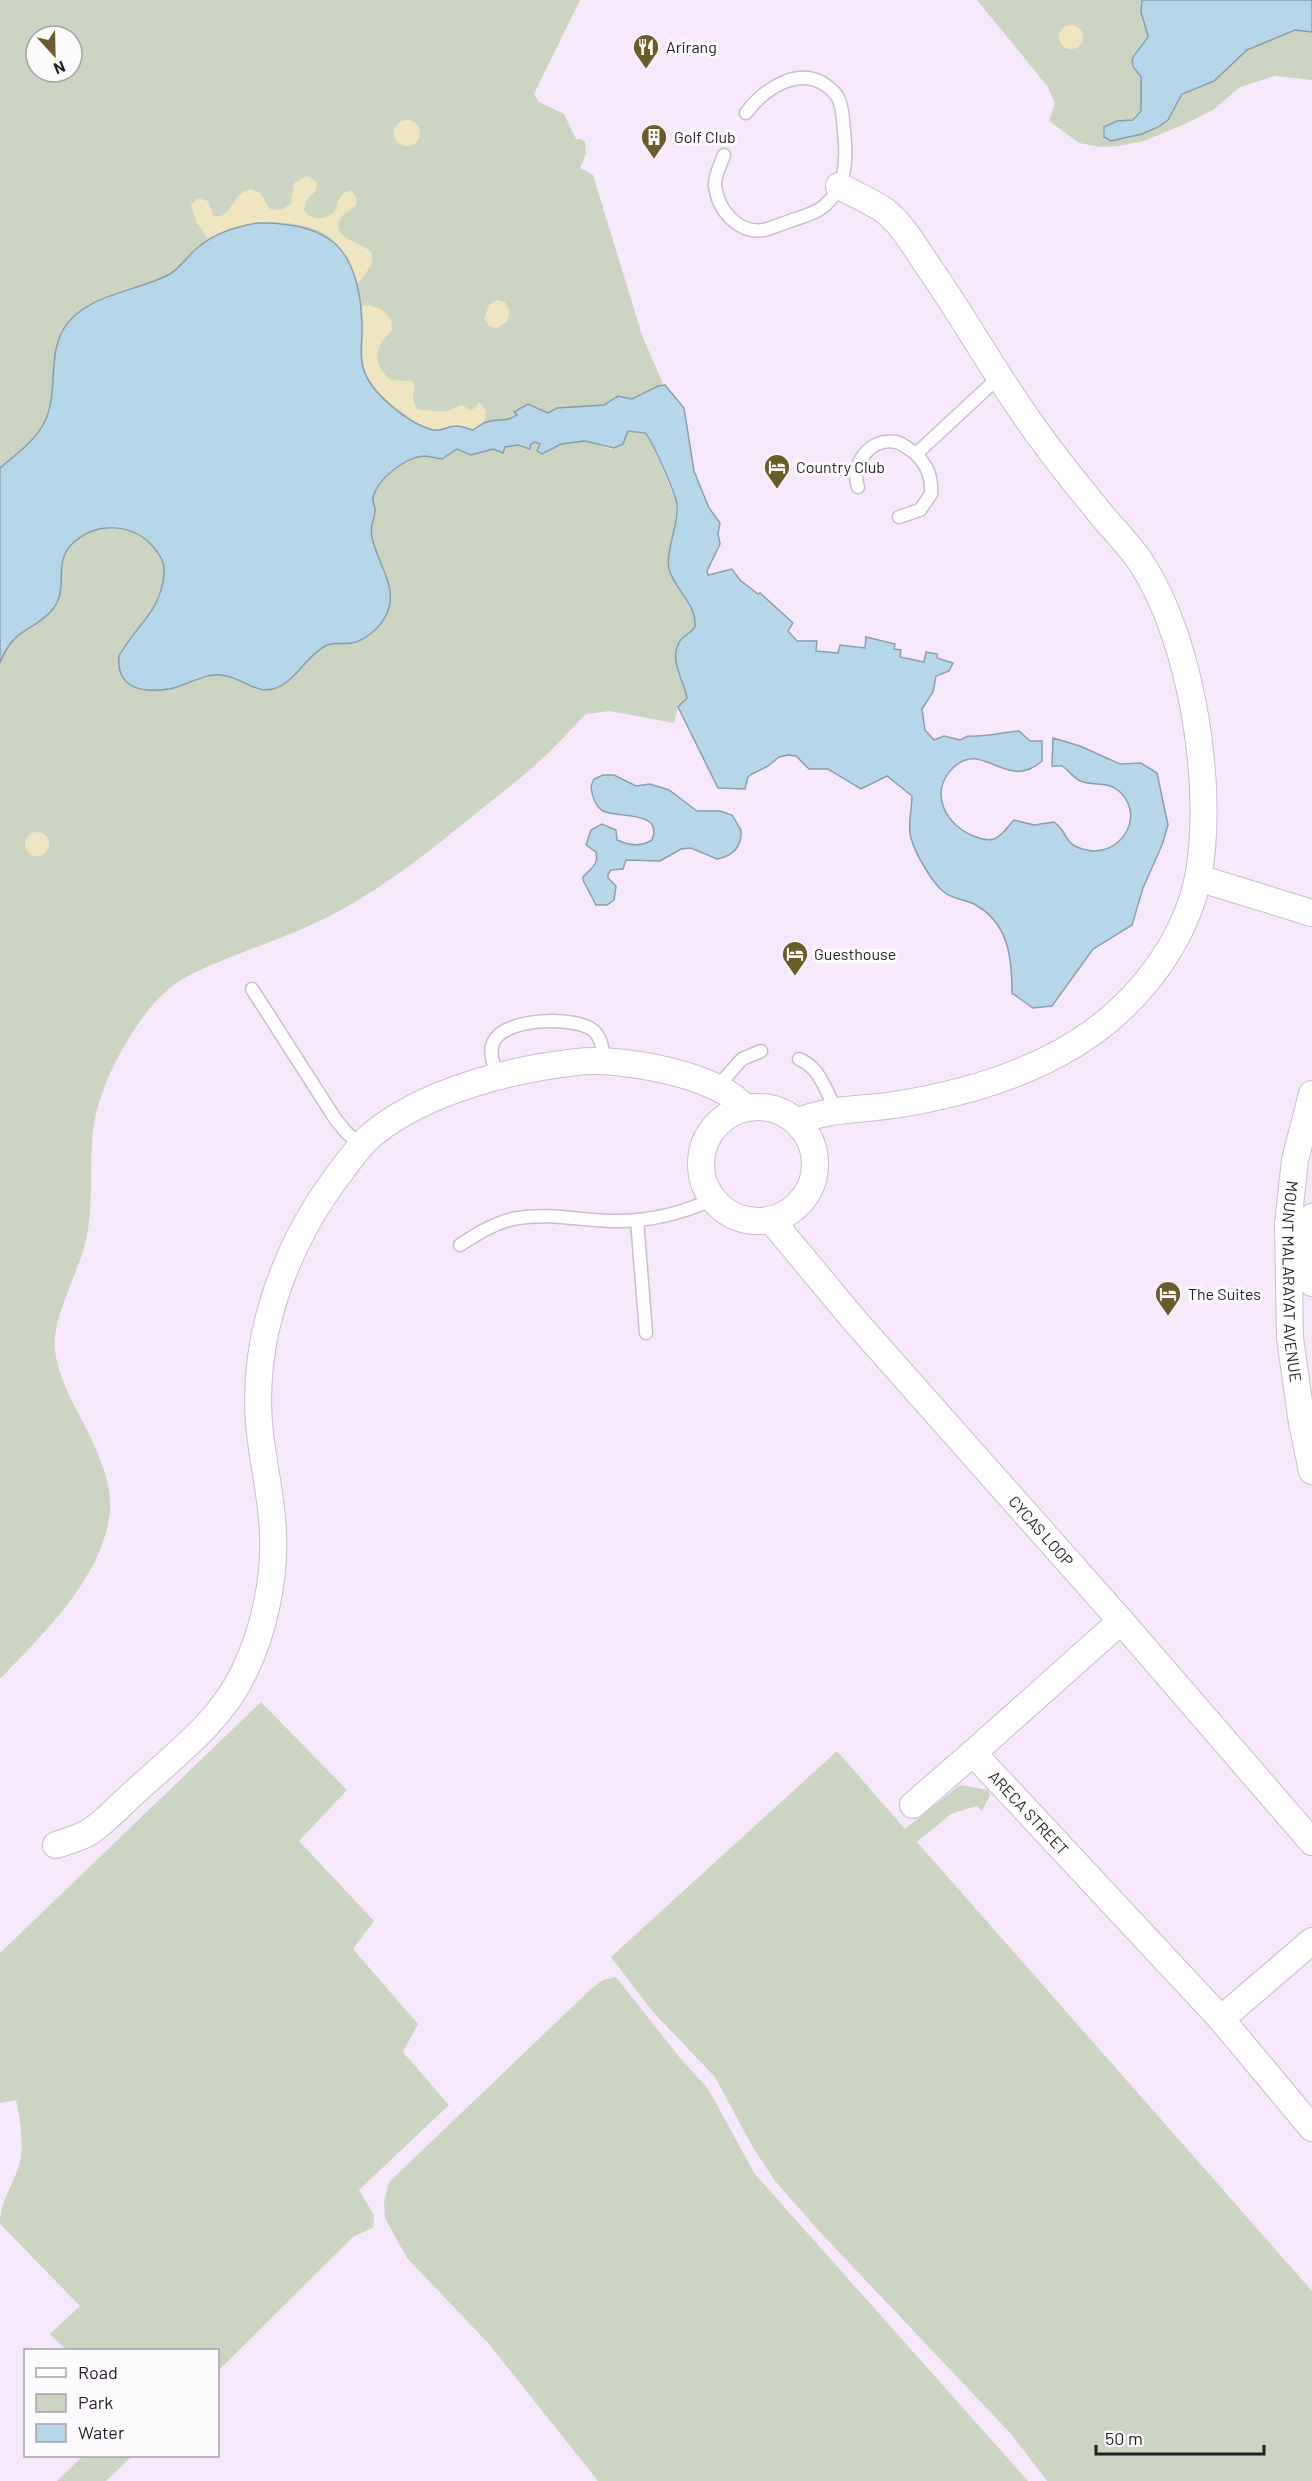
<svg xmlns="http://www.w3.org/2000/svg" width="1312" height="2481" viewBox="0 0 1312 2481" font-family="Barlow,sans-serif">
	<rect width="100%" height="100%" fill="#f7e9fb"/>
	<!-- green -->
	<g fill="#ccd5c2" fill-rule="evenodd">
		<path d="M0,0H580L534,94L539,102L564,114L576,139H581L585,142L586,154L580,168L593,175L642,335L663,384L631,399L620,395L604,405H591L585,441L612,449L623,444L626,433L630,430L646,433L649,436L677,504L669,568L695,611V627L680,641L678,648L687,698L678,707L674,723L610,711L586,714C571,729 557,745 542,759C518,781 492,800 468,820C428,852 388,884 343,909C306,930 265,943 226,959C207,967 186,975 170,988C154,1001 140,1020 129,1038C110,1069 93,1107 92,1145C90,1177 93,1209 86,1240C79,1271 51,1320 55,1350C59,1385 83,1418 96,1449C104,1468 112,1491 110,1511C104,1576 43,1634 0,1679ZM36,36H72V72H36Z"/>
		<path d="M977,0H1312V80L1275,76L1240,87L1213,110L1185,124L1144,141L1120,146L1100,147L1079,143L1049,121L1055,104L1048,87Z"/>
		<path d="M261,1702L347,1790L299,1841L374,1921L353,1949L418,2024L403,2052L449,2105L359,2190L374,2215L373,2228L354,2236L218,2371V2350H66L50,2334L80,2306L0,2224C0,2199 17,2180 21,2157C23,2138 20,2118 16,2100L0,2103V1953Z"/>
		<path d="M837,1751L905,1829L960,1785L988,1790L990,1795L982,1811L977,1806L951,1814L917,1842L1312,2291V2481H1047L1012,2435L818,2230L775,2181L752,2146L715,2077L653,2012L611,1957Z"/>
		<path d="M616,1977L680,2058L704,2084L714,2099L754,2173L1028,2481H598L488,2343L407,2258L385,2218L384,2202L389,2182L591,1989L603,1980Z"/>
		<path d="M83,2456H132L106,2481H57Z"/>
	</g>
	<!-- sand -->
	<g fill="#efe5c0">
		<circle cx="1071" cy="37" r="12"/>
		<circle cx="407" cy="133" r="13"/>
		<path d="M306,176L317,182L316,190L307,200L304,209C311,222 324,220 334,212C340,202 338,191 352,191L357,199L356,205C352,209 348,211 344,214C323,238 364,242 372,253V264L358,284C351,270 346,254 336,243C316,220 265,219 238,227C227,230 218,235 208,240L196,221L191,205L198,198L208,201L213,215C231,223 231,192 251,189L260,193L270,209L281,210L291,204L294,183Z"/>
		<path d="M496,300L505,302L510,311L507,322L496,328L489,326L484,318L489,305Z"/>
		<path d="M367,305L381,309L391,318L392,330C375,346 371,364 391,380L411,381L414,383L413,400L417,409C420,410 443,412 447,411C452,410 456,406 462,405L470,410L474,409L479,402L486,411L484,422L473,430C467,429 460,426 455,426C446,426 441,432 432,429C420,426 407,416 397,408C353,376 364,354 362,306Z"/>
		<circle cx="37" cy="844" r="12"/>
	</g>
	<!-- water -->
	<g fill="#b6d6e9" stroke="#8a9fae" stroke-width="1.5">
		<path d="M1142,0H1312V32L1295,30L1247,50L1214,81L1182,94L1168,120L1158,127L1142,134L1111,141L1104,137V127L1117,121L1133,120L1141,111V76C1121,58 1140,53 1148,36L1141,12Z"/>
		<path d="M258,223C332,222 359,250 362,323C363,337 359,355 363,368C370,393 409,424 433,430C442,432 447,426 455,426C461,425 467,429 473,430C478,427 482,423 487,422C498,418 505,423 517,415L514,412L528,404L548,413L557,408L604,405L618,396L632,399L658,386L665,385L684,408L694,471L709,508L720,523L718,534L720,544L707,571L708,575L732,569L740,580L758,594L760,593L793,623L788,631L797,641H817L816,651L838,653L840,645L865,648L866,637L895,644L894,649L901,650L900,657L924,662L926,652L937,654V658L953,663L949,671L936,676L933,692L922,709L925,730L934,740L944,736L960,740L968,736C977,738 1007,732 1019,731L1030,741H1042V761C1006,793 983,738 953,768C927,793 947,827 976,837C981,839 988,841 994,839C1002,836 1008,826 1014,820L1034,825L1054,822C1069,832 1062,845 1087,850C1118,857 1145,820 1122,794C1109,780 1096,787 1080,781C1074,778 1068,770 1062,766H1052L1053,738L1080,746L1120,764L1141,763L1157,773L1168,825L1162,845L1143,888L1132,925L1093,949L1052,1006L1033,1008L1012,993C1012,958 1009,923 974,904C966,900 952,899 944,892C932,883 915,853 911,838C907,826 912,809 912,796L887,776L861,789L828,769H809L796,756L788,755L779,757L768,766L752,774L748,777L745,789L718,788L678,707L687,698C684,680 668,660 680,641C684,635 691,633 695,627C697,603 675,591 669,569C665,552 679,524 677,505C676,495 652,439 645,433L628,431L623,444L614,448L585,441L561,444L542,454L537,451L540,444L535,442L531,444L530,449L518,445L505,447L503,453L493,449L471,455L457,449L442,459C436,459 431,456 424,456C406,457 378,478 373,497C372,502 375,505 375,510C375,520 369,525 372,537C377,564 402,591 384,619C378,629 364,641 352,643C343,645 334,641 325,646C305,657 295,683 273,689C256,694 239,676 221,675C204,673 186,686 169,689C143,693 116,689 119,656C135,626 161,612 164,574C165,563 161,557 155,549C134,522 95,521 71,545C53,564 69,589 53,609C33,633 14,626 0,663V468C15,455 35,441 44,423C59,394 47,359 63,330C83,294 137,292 170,274C180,268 187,257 196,249C214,233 235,227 258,223Z"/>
		<path d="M603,775H614L636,786L650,784L669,790L697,811H720L732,815L741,830C742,847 733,856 717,859L691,848L681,849L660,861L626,860L623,869L611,870L608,874V878L616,886L614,900L607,905H596L583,880V877C591,868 599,865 596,852L586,845L591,830L602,824L616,830L617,840C628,845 641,847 652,840C664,810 617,818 603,811C595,806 592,796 591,786L594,779Z"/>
	</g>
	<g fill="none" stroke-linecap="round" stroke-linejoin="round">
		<!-- lane casing -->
		<g stroke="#cabdce" stroke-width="15">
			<g id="lane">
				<path d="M724,155C721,164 714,176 715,186C718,210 738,234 764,230C772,228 781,224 790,221C801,217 814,214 823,207C847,187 847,158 844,131C843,121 843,109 839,100C837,94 832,90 827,86C799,65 764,89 746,113"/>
				<path d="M858,487C850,465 870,437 896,442C904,444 910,450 916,454L999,377"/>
				<path d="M899,517L920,510L931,494C932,477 928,467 916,454"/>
				<path d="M252,989L336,1120L347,1133L361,1145"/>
				<path d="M799,1059C821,1068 825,1091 837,1111"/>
				<path d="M498,1077C494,1066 488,1052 494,1041C505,1018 576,1015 594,1031C602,1039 603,1051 604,1062"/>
				<path d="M718,1086L742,1059L761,1051"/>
				<path d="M637,1220L646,1333"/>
				<path d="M460,1245C477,1234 497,1221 518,1218C549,1213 579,1220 610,1221C645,1222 681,1214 713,1199"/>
			</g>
		</g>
		<!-- street casing -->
		<g stroke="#cabdce" stroke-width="28">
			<g id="street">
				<path d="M1198,878L1312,913"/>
				<path id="s1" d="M1312,1094L1295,1160L1288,1224L1290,1338L1302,1423L1312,1471"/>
				<circle cx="758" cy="1164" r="57"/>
				<path d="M797,1122C828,1108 861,1110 894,1105C976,1092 1062,1066 1122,1008C1158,974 1188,927 1198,878C1215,788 1192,641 1142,564C1131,547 1117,533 1104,518C1074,481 1042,442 1016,402C986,358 960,312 930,269C916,249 904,226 885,211C871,201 854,194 839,186"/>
				<path d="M1312,1217V1283"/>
				<path id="s2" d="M771,1220L855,1321L1121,1621L1312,1842"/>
				<path id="s3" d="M1121,1621L973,1753L1221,2019L1312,1941"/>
				<path d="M913,1805L973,1753"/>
				<path d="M56,1845C67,1841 81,1838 91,1831C107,1820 122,1803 137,1790C176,1754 221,1721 244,1672C264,1631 275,1579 273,1534C272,1497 262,1460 259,1423C252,1333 287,1241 342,1170C352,1157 361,1143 374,1133C426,1091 512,1069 577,1062C619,1057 718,1074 745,1108"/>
				<path d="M1221,2019L1312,2128"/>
			</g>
		</g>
		<!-- lane -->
		<use href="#lane" stroke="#fff" stroke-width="12"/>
		<!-- street -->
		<use href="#street" stroke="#fff" stroke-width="26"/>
	</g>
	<!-- icons -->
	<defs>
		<g id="restaurant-pin" transform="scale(1.35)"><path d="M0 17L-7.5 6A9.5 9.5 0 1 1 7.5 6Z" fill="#6c5c2a" stroke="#fdfbfe"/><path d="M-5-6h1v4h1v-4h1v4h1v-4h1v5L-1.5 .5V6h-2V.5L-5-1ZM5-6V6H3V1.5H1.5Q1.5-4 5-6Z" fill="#fff"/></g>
		<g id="building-pin" transform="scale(1.35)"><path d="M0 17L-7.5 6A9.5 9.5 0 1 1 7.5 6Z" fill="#6c5c2a" stroke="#fdfbfe"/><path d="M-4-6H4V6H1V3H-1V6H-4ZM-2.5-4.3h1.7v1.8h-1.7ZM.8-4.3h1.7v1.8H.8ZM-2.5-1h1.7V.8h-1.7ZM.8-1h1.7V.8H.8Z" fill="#fff"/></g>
		<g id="hotel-pin" transform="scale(1.35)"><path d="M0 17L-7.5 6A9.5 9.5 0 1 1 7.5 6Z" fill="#6c5c2a" stroke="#fdfbfe"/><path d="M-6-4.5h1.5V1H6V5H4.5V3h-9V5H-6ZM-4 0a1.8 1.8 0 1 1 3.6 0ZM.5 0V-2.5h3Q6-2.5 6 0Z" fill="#fff"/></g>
	</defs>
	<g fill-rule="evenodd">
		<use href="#restaurant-pin" x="646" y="47"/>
		<use href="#building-pin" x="654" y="137"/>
		<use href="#hotel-pin" x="777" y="467"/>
		<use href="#hotel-pin" x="795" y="954"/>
		<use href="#hotel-pin" x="1168" y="1294"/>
	</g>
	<g text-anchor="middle" stroke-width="6" stroke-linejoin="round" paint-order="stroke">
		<!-- poi labels -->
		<g font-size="16" fill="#241f25" stroke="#fdfbfe" text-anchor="start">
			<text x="666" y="53">Arirang</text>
			<text x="674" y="143">Golf Club</text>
			<text x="796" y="473">Country Club</text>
			<text x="814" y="960">Guesthouse</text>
			<text x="1188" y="1300">The Suites</text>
		</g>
		<!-- street labels -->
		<g font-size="16" fill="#241f25" stroke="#fdfbfe">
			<text dy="6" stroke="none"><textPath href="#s1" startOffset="190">MOUNT MALARAYAT AVENUE</textPath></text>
			<text dy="6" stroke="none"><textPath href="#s2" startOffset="412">CYCAS LOOP</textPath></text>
			<text dy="6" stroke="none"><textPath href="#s3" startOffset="280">ARECA STREET</textPath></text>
		</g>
	</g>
	<!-- legend -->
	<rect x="24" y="2349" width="195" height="108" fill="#fdfbfe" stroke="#a6a3a7" stroke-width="1.5"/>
	<rect x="36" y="2368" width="30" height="9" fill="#ffffff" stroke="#a6a3a7" stroke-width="1.5"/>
	<text x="78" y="2379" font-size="18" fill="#241f25">Road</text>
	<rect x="36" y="2394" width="30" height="18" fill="#ccd5c2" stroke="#a6a3a7" stroke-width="1.5"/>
	<text x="78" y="2409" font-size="18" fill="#241f25">Park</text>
	<rect x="36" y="2424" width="30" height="18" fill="#b6d6e9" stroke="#a6a3a7" stroke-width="1.5"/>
	<text x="78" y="2439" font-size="18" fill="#241f25">Water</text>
	<!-- north arrow -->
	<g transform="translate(54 54) rotate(158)"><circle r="28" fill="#fdfbfe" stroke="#a6a3a7" stroke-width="1.5"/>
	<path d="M0-4.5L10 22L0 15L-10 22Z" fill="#6c5c2a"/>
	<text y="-9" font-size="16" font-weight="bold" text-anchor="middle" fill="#241f25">N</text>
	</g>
	<!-- scale -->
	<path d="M1096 2445v9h168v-9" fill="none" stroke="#241f25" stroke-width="3"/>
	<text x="1105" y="2445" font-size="18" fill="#241f25" stroke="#fdfbfe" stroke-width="4.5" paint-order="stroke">50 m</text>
</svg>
